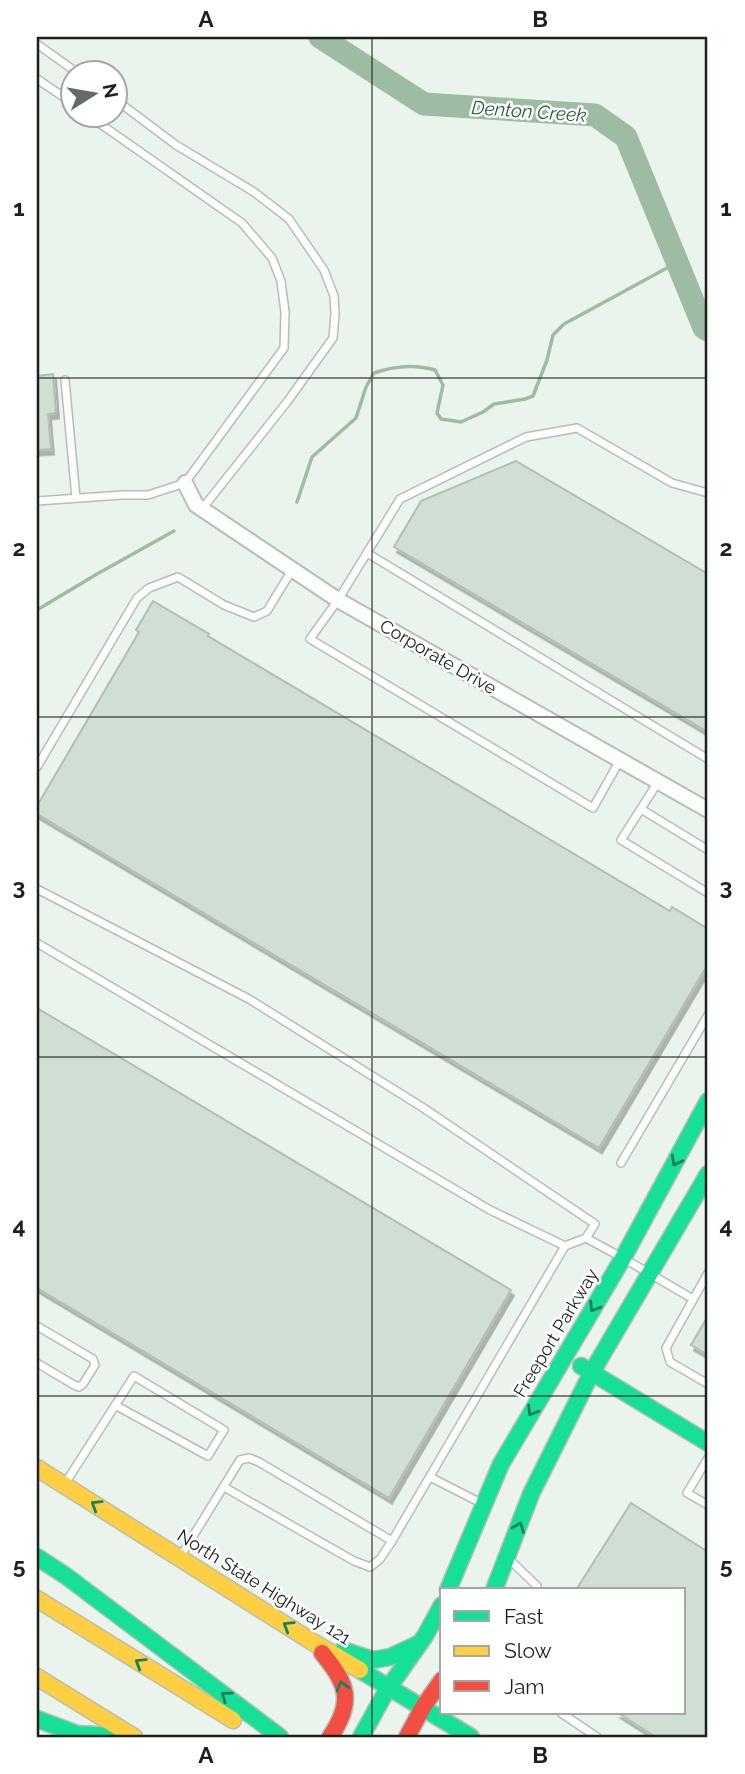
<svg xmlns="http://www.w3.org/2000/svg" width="745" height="1774" viewBox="0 0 745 1774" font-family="Raleway,sans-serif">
	<defs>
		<filter id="shadow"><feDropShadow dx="3" dy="5.5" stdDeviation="0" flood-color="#0004"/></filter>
	</defs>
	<rect width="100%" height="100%" fill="#eaf4ec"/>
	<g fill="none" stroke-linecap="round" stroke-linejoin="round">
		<!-- stream -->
		<g stroke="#9ebca3" stroke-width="3.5">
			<path d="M297,502L312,457L356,418L366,387L374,373C394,366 415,364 435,370L443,385L437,413L441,419L461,422L483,412L494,404L525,399L533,396L547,360L553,335L564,324L678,262"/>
			<path d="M37,610L97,574L174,531"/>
		</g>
		<!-- river -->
		<path stroke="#9ebca3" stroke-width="23" d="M320,37L424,104L595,115L626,137L704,328L708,330"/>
	</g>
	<!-- building -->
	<g fill="#d1ded4" stroke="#b4bcb6" stroke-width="2" filter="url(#shadow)">
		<path d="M53,374L56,413L48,414L51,449L37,450V376Z"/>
		<path d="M516,461L708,574V732L394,547L421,501Z"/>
		<path d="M153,601L209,634L208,636L670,911L672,907L708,929V971L705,969L599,1148L37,814V806L139,632L136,630Z"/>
		<path d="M37,1008L511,1290L389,1498L37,1288Z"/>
		<path d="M708,1316V1355L691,1345Z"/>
		<path d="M631,1503L708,1552V1737H656L618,1713H684V1590H576Z"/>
	</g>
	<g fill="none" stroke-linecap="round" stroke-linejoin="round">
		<!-- lane casing -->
		<g stroke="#b6beb8" stroke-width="10">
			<g id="lane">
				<path d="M37,44L79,74"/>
				<path d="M37,79L74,104"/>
				<path d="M116,100L176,145L254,192L289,219L324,270L334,296L335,314L333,338L287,402L202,509"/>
				<path d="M65,380L76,498"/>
				<path d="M37,501L122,495H148L185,483L284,348L285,312L281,281L272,258L242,223L89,116"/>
				<path d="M367,553L708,759"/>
				<path d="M620,760L593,808L310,639L338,600L400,499L526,437L577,428L672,483L708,493"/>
				<path d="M37,767L137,598L149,588L178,577L224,605L254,617L267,611L292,570"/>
				<path d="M658,782L621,840L708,893"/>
				<path d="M641,809L708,850"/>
				<path d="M37,889L249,999L422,1107L595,1224L586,1238L565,1246L490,1210L37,943"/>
				<path d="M621,1163L708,1015"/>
				<path d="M586,1238L623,1258L693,1299"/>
				<path d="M708,1273L666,1348L670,1362L708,1384"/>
				<path d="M37,1326L93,1359L95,1365L83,1384L79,1387L74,1385L37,1363"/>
				<path d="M708,1458L687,1493L708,1505"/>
				<path d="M430,1477L483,1504"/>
				<path d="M66,1482L134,1376L224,1430L208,1456L115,1405"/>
				<path d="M224,1487L354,1561L370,1567L380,1559L392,1541"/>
				<path d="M182,1554L240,1460L249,1458L259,1462L392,1541L565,1246"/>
				<path d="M510,1560L537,1586L536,1590"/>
				<path d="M561,1713L597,1737"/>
			</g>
		</g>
		<!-- street casing -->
		<g stroke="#b6beb8" stroke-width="18">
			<path id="street" d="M185,483L196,505L338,600L708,810"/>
		</g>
		<!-- fast casing -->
		<g stroke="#b6beb8" stroke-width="19">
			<g id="fast">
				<path d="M581,1366L708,1443"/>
				<path d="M37,1557L66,1576L280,1737"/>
				<path d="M448,1590L501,1464L623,1258L708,1101"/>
				<path d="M494,1590L531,1494L592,1372L708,1174"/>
				<path d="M343,1650L373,1660L390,1657L418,1644"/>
				<path d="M360,1670L471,1737"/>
				<path d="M37,1719L77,1734L130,1737"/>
				<path d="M361,1737L387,1690L425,1636L442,1605"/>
			</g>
		</g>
		<!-- slow casing -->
		<g stroke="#b6beb8" stroke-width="19">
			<g id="slow">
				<path d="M37,1468L311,1641L360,1670"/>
				<path d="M37,1599L233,1720"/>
				<path d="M37,1677L134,1737"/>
			</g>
		</g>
		<!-- jam casing -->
		<g stroke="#b6beb8" stroke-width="19">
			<g id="jam">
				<path d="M322,1653C348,1684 354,1702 330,1737"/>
				<path d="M407,1737L423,1707L442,1680"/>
			</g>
		</g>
		<!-- lane -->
		<use href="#lane" stroke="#fcfdfc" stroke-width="7"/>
		<!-- street -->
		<use href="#street" stroke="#fcfdfc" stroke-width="14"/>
		<!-- fast -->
		<use href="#fast" stroke="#16e098" stroke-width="16"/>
		<!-- slow -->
		<use href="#slow" stroke="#ffcf43" stroke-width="16"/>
		<!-- jam -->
		<use href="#jam" stroke="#f24e42" stroke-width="16"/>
	</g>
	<!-- one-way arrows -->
	<defs><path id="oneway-chevron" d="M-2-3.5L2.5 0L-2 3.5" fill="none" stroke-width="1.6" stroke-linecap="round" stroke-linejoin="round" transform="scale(1.75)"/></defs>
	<g stroke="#18815a">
		<use href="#oneway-chevron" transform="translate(676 1161) rotate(118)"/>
		<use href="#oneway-chevron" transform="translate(594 1307) rotate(121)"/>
		<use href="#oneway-chevron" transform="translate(532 1411) rotate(121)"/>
		<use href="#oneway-chevron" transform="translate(96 1505) rotate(-148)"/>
		<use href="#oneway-chevron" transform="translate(519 1527) rotate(-69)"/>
		<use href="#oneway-chevron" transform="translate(288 1626) rotate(-148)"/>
		<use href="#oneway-chevron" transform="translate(140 1663) rotate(-148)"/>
		<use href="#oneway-chevron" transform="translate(342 1686) rotate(-106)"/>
		<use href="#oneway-chevron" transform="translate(226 1696) rotate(-143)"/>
	</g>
	<!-- grid -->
	<path fill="none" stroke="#1b221c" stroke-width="2" stroke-opacity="0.55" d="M372,37V1737M37,378H708M37,717H708M37,1057H708M37,1396H708"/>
	<g text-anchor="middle" stroke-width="5" stroke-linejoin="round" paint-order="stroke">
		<!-- street labels -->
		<g font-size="18" fill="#1b221c" stroke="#fff">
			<text transform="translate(438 657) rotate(30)" y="6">Corporate Drive</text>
			<text transform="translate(556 1333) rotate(-59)" y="6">Freeport Parkway</text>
			<text transform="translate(264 1587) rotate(32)" y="6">North State Highway 121</text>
		</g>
		<!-- water labels -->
		<g font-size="19" font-style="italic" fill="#225e33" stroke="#fff">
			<text transform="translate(529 111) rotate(4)" y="7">Denton Creek</text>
		</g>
	</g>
	<!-- border -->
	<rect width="745" height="1774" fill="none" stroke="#ffffff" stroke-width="77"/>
	<!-- legend -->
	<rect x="440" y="1588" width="245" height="126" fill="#ffffff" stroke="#a4a7a4" stroke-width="2"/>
	<rect x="454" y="1611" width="35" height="10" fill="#16e098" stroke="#a4a7a4" stroke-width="2"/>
	<text x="504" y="1624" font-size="21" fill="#1b221c">Fast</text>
	<rect x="454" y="1646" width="35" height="10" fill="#ffcf43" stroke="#a4a7a4" stroke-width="2"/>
	<text x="504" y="1658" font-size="21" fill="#1b221c">Slow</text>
	<rect x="454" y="1681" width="35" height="10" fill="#f24e42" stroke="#a4a7a4" stroke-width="2"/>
	<text x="504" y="1694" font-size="21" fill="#1b221c">Jam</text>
	<!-- north arrow -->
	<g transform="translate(94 94) rotate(79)"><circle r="33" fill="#ffffff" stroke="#a4a7a4" stroke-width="2"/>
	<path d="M0-5L12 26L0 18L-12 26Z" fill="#636c65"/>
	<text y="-10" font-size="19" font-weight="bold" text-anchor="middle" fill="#1b221c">N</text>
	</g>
	<rect x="38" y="38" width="668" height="1698" fill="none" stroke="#1b221c" stroke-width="2.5"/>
	<g font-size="23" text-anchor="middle" font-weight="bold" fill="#1b221c">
		<text x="206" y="27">A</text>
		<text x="540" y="27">B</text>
		<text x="19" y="216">1</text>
		<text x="726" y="216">1</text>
		<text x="19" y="556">2</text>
		<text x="726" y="556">2</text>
		<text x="19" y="895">3</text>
		<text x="726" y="895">3</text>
		<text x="19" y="1234">4</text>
		<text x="726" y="1234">4</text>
		<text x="19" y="1574">5</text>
		<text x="726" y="1574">5</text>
		<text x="206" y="1763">A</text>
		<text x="540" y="1763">B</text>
	</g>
</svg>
